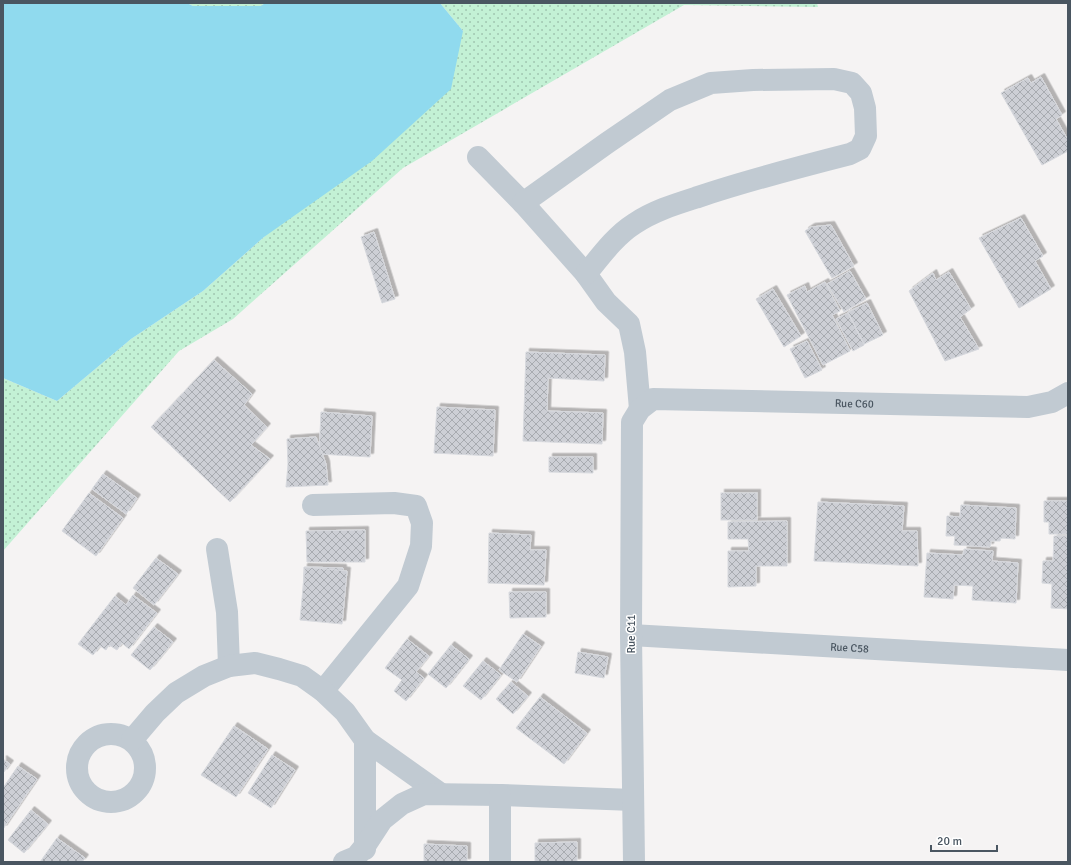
<svg xmlns="http://www.w3.org/2000/svg" width="1071" height="865" viewBox="0 0 1071 865" font-family="Signika,sans-serif">
	<defs>
		<pattern id="grass-dots" width="8" height="8" patternUnits="userSpaceOnUse"><rect width="8" height="8" fill="#c3f1d5"/><path d="M2 2h.1M6 6h.1" fill="none" stroke="#a0c6b0" stroke-width="1.8" stroke-linecap="round"/></pattern>
		<pattern id="building-cross-hatch" width="8" height="8" patternUnits="userSpaceOnUse"><rect width="8" height="8" fill="#cdcfd5"/><path d="M0 0l8 8M0 8l8-8" fill="none" stroke="#a8abb0"/></pattern>
		<filter id="shadow"><feDropShadow dx="3.5" dy="-3.5" stdDeviation="0" flood-color="#0004"/></filter>
	</defs>
	<rect width="100%" height="100%" fill="#f5f3f3"/>
	<!-- grass -->
	<g fill="url(#grass-dots)">
		<path d="M187,3H265L261,6H193Z"/>
		<path d="M440,3H817L818,7L684,5L403,168L233,319L179,351L3,551V378L57,401L131,339L203,291L264,237L463,31Z"/>
	</g>
	<!-- water -->
	<path fill="#90daee" d="M3,3H187L193,6H261L265,3H440L463,31L451,89L372,161L264,237L203,291L131,339L57,401L3,378Z"/>
	<!-- building -->
	<g fill="url(#building-cross-hatch)" stroke="#d7d9de" filter="url(#shadow)">
		<path d="M1041,77L1062,115L1056,119L1068,140V151L1042,165L1001,93L1028,78L1031,83Z"/>
		<path d="M1021,218L1043,256L1035,261L1051,289L1019,308L979,238Z"/>
		<path d="M831,225L854,266L832,278L805,231L811,227Z"/>
		<path d="M374,232L395,299L382,303L361,237Z"/>
		<path d="M850,271L866,299L844,312L827,284Z"/>
		<path d="M949,272L971,309L960,317L979,349L945,361L909,291L933,273L936,280Z"/>
		<path d="M825,282L840,311L832,315L850,351L823,365L787,295L805,286L807,292Z"/>
		<path d="M773,289L801,336L784,347L756,299Z"/>
		<path d="M867,303L883,335L864,344L848,312Z"/>
		<path d="M848,313L864,345L853,351L836,319Z"/>
		<path d="M807,341L822,370L805,378L790,349Z"/>
		<path d="M526,352L605,355L604,381L548,378L547,411L603,413L602,444L523,441Z"/>
		<path d="M214,360L252,394L244,405L267,427L251,445L270,459L230,502L151,427Z"/>
		<path d="M437,407L495,410L493,456L434,453Z"/>
		<path d="M321,412L372,416L370,457L319,454Z"/>
		<path d="M316,437L326,464L328,485L286,487L288,464L287,439Z"/>
		<path d="M549,457H593V473L549,472Z"/>
		<path d="M103,474L137,498L126,514L92,489Z"/>
		<path d="M89,493L123,518L96,556L62,531Z"/>
		<rect x="721" y="493" width="36" height="27"/>
		<path d="M1044,501H1068V534H1049V522H1044Z"/>
		<path d="M818,502L904,506L902,531H917L918,566L814,561Z"/>
		<path d="M961,505L1016,508L1015,539L1001,538L1000,541H991L990,547L954,545L955,536H946L947,516L960,517Z"/>
		<path d="M787,521V566H756V586L728,587V551H749L748,539H728V522Z"/>
		<path d="M365,530V562H307L306,531Z"/>
		<path d="M489,533L531,535L530,550H546L544,585L488,583Z"/>
		<path d="M1054,536H1068V609L1051,608L1052,584L1042,583L1043,561H1053Z"/>
		<path d="M964,549L993,551L992,561L1018,563L1016,603L972,600L973,586L954,585L953,599L924,597L927,553L963,555Z"/>
		<path d="M156,558L178,574L154,605L133,588Z"/>
		<path d="M304,567L343,568L341,619L302,617Z"/>
		<path d="M305,567L347,571L342,624L300,620Z"/>
		<path d="M509,592H546V617L510,618Z"/>
		<path d="M133,595L157,613L129,649L122,643L117,650L109,645L106,650L100,646L93,655L78,644L115,596L126,605Z"/>
		<path d="M154,627L173,642L150,670L131,655Z"/>
		<path d="M523,634L541,646L517,682L499,670Z"/>
		<path d="M407,639L429,656L416,672L424,678L406,701L394,691L402,680L385,668Z"/>
		<path d="M451,645L469,659L446,688L428,674Z"/>
		<path d="M578,652L608,657L604,678L575,673Z"/>
		<path d="M483,661L501,675L481,700L463,686Z"/>
		<path d="M511,682L528,696L513,714L496,699Z"/>
		<path d="M540,697L587,733L564,764L516,728Z"/>
		<path d="M234,726L268,749L236,797L201,775Z"/>
		<path d="M272,755L295,770L271,808L248,793Z"/>
		<path d="M3,759L10,764L3,773Z"/>
		<path d="M18,766L37,779L3,829V788Z"/>
		<path d="M31,810L48,824L24,853L8,840Z"/>
		<path d="M57,838L85,858L82,862H40Z"/>
		<path d="M577,842V862H535V843Z"/>
		<path d="M424,844L467,846V862H424Z"/>
	</g>
	<g fill="none" stroke-linecap="round" stroke-linejoin="round">
		<!-- minor -->
		<g stroke="#c1cad2" stroke-width="22">
			<path d="M478,157L523,203L586,274L606,302L629,324L635,352L640,409"/>
			<path d="M523,203L607,143L670,100L711,83L753,80L834,79L852,83L861,93L865,108L866,136L860,149L850,154C799,167 748,180 698,197C676,204 653,211 634,224C615,236 600,257 586,274"/>
			<path d="M313,505L394,503L416,506L422,523L421,546L408,586L323,691"/>
			<path d="M217,549L227,612L229,666"/>
			<path id="s1" d="M631,635L1068,660"/>
			<circle cx="111" cy="768" r="34"/>
			<path d="M132,740L155,713L176,693L204,676L229,666L255,663L279,669L302,676L323,691L345,712L365,740L441,794"/>
			<path d="M365,740V849"/>
			<path d="M344,862L356,857L365,846L382,820L402,804L424,794L500,795L633,800"/>
			<path d="M500,862V795"/>
			<path id="s2" d="M634,862L631,635L632,422L640,409L653,399L1028,407L1052,402L1068,393"/>
		</g>
	</g>
	<g text-anchor="middle" stroke-width="3" stroke-linejoin="round" paint-order="stroke">
		<!-- street labels -->
		<g font-size="11" fill="#4a5661" stroke="#fff">
			<text dy="4" stroke="none"><textPath href="#s2" startOffset="673">Rue C60</textPath></text>
			<text transform="translate(631 634) rotate(-90)" y="4">Rue C11</text>
			<text dy="4" stroke="none"><textPath href="#s1" startOffset="219">Rue C58</textPath></text>
		</g>
	</g>
	<!-- border -->
	<rect width="1071" height="865" fill="none" stroke="#4a5661" stroke-width="8"/>
	<!-- scale -->
	<path d="M931 845v6h66v-6" fill="none" stroke="#4a5661" stroke-width="2"/>
	<text x="937" y="845" font-size="12" fill="#4a5661" stroke="#ffffff" stroke-width="3" paint-order="stroke">20 m</text>
</svg>
